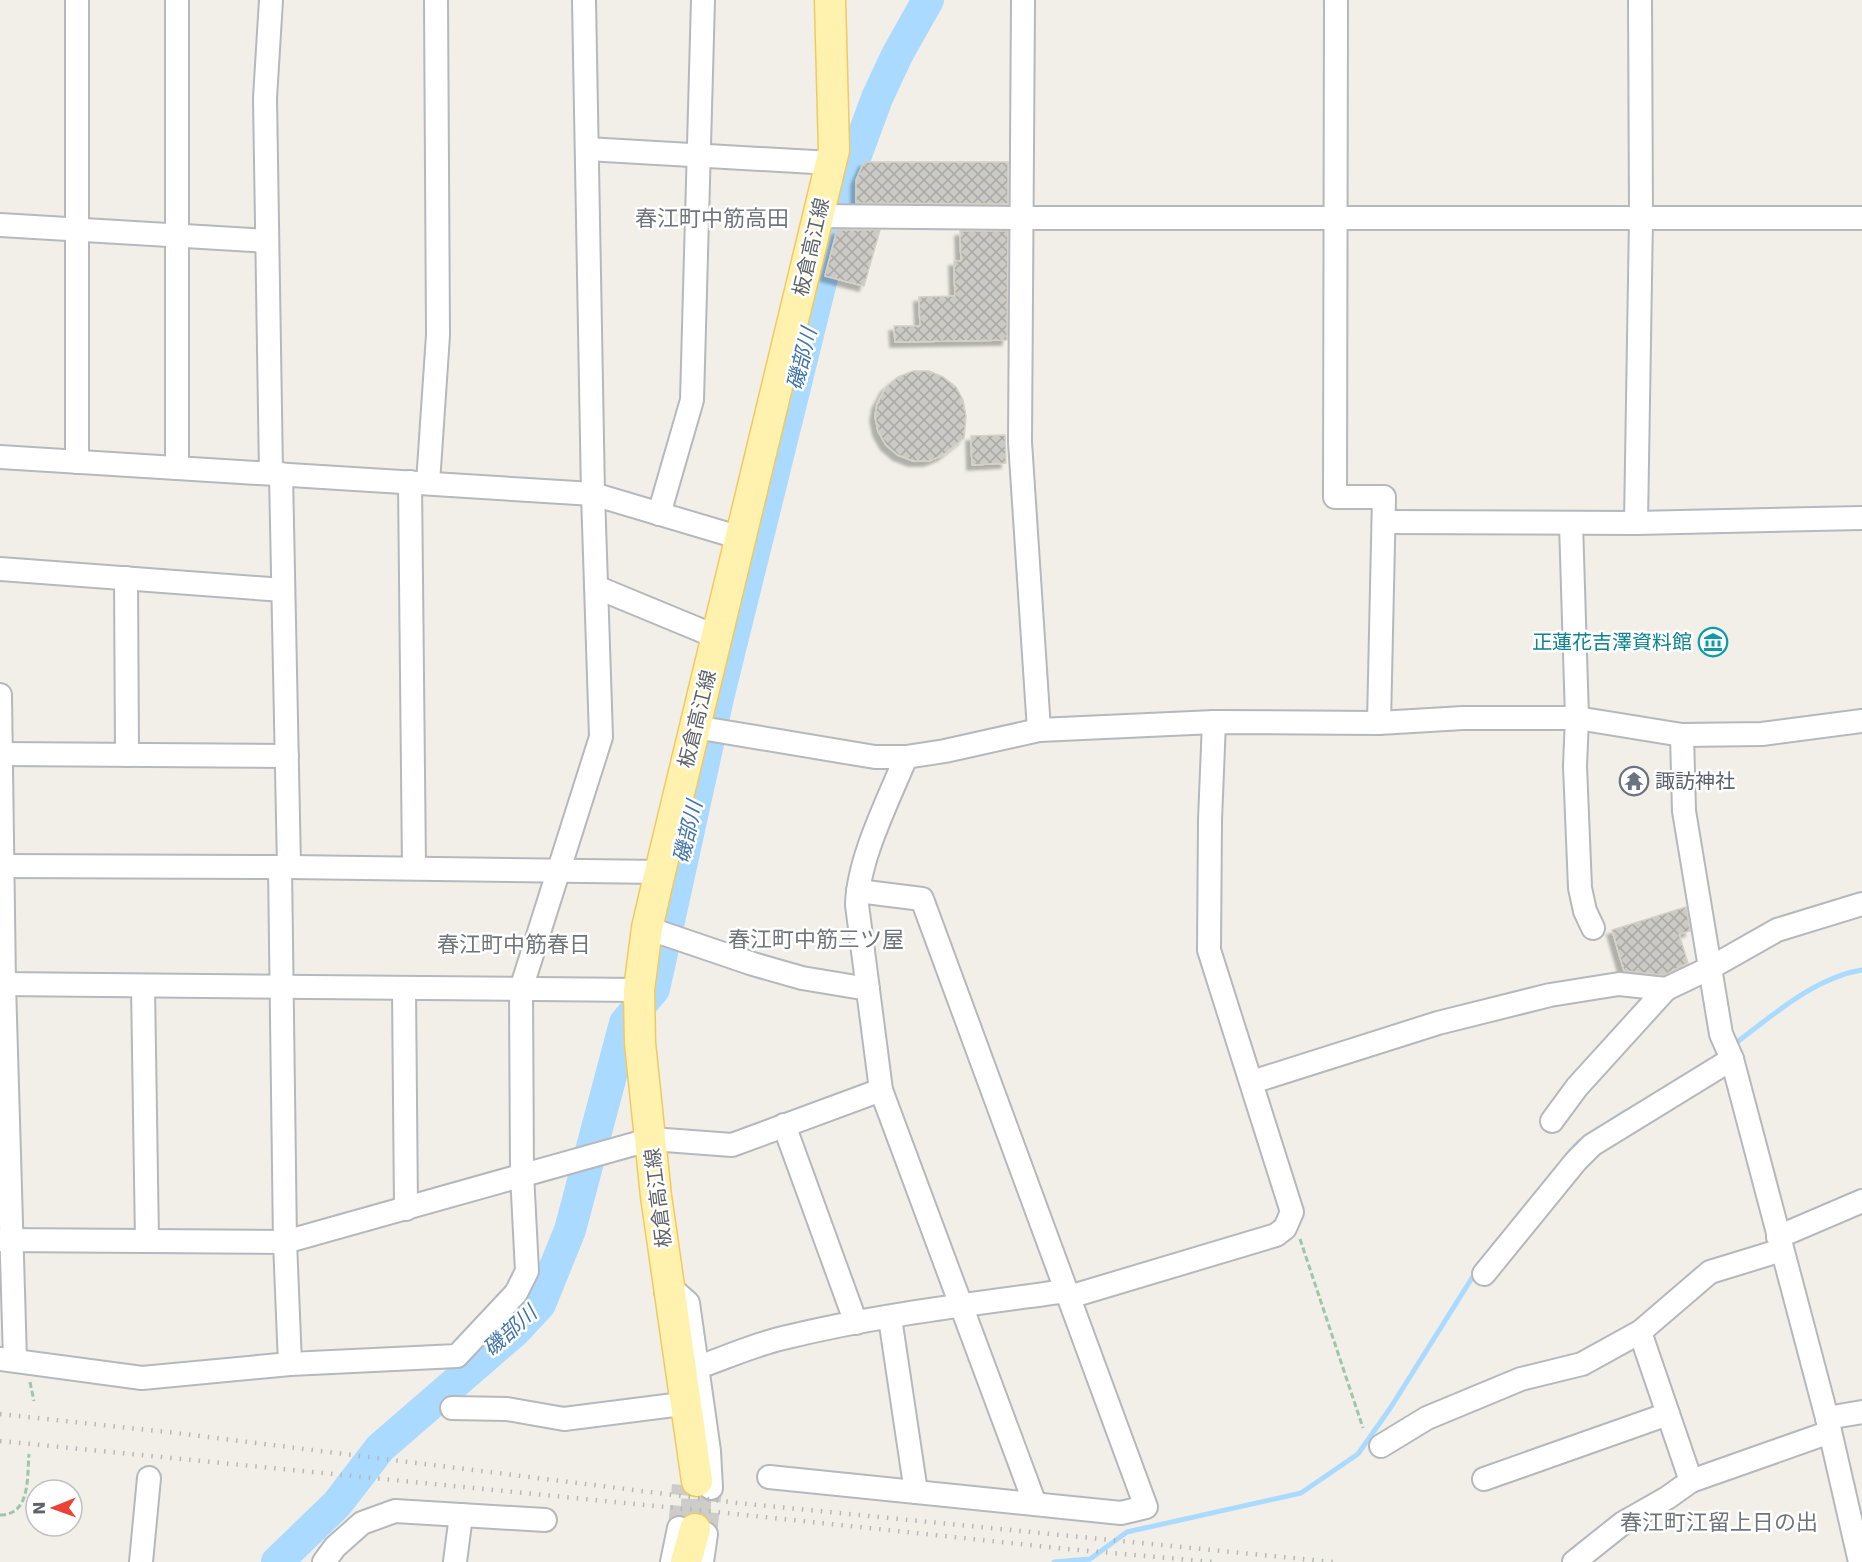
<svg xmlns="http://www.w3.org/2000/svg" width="1862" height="1562" viewBox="0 0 1862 1562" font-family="'DejaVu Sans','Noto Sans JP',sans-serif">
	<defs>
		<pattern id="building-cross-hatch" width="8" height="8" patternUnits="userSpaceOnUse" patternTransform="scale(1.5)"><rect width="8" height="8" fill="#cccac5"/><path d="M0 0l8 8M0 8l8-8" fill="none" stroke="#a9a8a4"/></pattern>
		<filter id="shadow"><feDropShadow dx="-5" dy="5" stdDeviation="1.5" flood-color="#0004"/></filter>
	</defs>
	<rect width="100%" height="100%" fill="#f1efe8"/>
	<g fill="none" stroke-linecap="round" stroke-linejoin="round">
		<!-- stream -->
		<g stroke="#aadaff" stroke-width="5">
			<path d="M1733,1045C1771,1017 1813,978 1862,970"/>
			<path d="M1570,1152L1579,1142L1625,1112"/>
			<path d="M1054,1562L1090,1559L1127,1532L1301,1493L1358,1454L1391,1407L1477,1270"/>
		</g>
		<!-- river -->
		<path stroke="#aadaff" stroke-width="32" d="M277,1562L337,1504L380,1448L514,1332L540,1304L570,1230L625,1023L654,989L718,698L845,185L877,98L897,55L928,0"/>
	</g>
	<!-- building -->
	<g fill="url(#building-cross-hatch)" stroke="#d6d1c6" stroke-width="1.5" filter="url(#shadow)">
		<path d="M864,162H1008V204L856,203V180Z"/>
		<path d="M837,230H880L864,286L825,276Z"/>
		<path d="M960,231H1008L1007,340L895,342L894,326H920L919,297L955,296L954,261H961Z"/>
		<path d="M913,371H929L943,377L956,387L963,400L966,416L964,438L943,455L929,461H913L898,455L886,445L878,431L875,416L877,404L886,387L898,377Z"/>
		<path d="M1005,435L1006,463L972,465L971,436Z"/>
		<path d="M1686,907L1690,931L1679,934L1688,963L1664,975L1624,971L1612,930Z"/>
	</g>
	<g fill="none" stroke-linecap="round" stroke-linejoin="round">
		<!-- minor-tunnel -->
		<g stroke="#ccccc8" stroke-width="22" stroke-dasharray="22 11" stroke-linecap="butt">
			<path d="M679,1528L683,1485"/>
			<path d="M706,1534L711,1488"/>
		</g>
		<!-- major-tunnel -->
		<path stroke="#ccccc8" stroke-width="30" stroke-dasharray="30 15" stroke-linecap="butt" d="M695,1529L697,1481"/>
		<!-- minor casing -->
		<g stroke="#b5b8bc" stroke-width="26">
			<g id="minor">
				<path d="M77,0V462"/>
				<path d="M271,0L265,98L271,473"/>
				<path d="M1023,0L1020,442L1039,730"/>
				<path d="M1336,0L1335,497H1384L1379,723"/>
				<path d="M587,149L831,163"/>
				<path d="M818,216L1022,218H1862"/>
				<path d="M0,225L267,241"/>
				<path d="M0,457L593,494L741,538"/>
				<path d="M177,468V0"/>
				<path d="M281,474L289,867"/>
				<path d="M410,482L414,868"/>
				<path d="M428,483L438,335L436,0"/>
				<path d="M659,514L692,400L703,0"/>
				<path d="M1384,522L1636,523L1862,518"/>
				<path d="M1571,523L1577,718L1575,766L1580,888L1585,911L1593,928"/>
				<path d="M1636,523L1641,218L1640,0"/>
				<path d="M0,569L283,590"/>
				<path d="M126,578L127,755"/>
				<path d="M596,587L717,637"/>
				<path d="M0,695L4,984L15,1360"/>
				<path d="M695,727L875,757H906L945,751L1039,730L1214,722L1379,723L1463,718H1577L1682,735L1762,734L1862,721"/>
				<path d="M1682,735L1684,811L1721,1034L1732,1059L1827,1418L1860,1562"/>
				<path d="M0,754L287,756"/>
				<path d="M906,757C888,801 858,859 857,905L881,1090L1035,1504"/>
				<path d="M0,866L289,867L660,872"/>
				<path d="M280,867L285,1242L290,1364"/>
				<path d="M647,928L753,964L802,978L868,989"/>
				<path d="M0,984L639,990"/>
				<path d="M143,986L147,1241"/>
				<path d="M404,988L406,1209"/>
				<path d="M1252,1082L1438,1023L1550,995L1619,984L1666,989L1710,968L1777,930L1862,904"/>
				<path d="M1552,1121L1577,1087L1666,989"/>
				<path d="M784,1125L856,1323"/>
				<path d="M1778,1237L1862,1201"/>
				<path d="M0,1240L285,1242L652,1139L732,1145L881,1090"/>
				<path d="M1484,1274L1576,1161L1592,1145L1732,1059"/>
				<path d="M666,1292L669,1286L688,1303L709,1451L711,1488"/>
				<path d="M1069,1297L1276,1235L1285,1228L1292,1212L1209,950L1210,820L1214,722"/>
				<path d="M890,1318L916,1492"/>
				<path d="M1640,1332L1691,1481"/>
				<path d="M0,1359L142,1378L290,1364L457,1356L516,1293L527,1271L522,1174L521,989L601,737L593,494L584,0"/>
				<path d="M696,1368C725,1358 753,1345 783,1338C876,1315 972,1304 1067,1291"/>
				<path d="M452,1408L507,1409L564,1419L674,1405"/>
				<path d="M1827,1418L1862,1412"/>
				<path d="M1381,1446L1427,1418L1521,1379L1582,1364L1640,1332L1710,1272L1782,1250"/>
				<path d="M769,1477L1121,1513L1146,1507L922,899L858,891"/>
				<path d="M1484,1479L1668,1414"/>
				<path d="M141,1562L149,1478"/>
				<path d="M324,1562L335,1547L362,1523L395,1511L545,1520"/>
				<path d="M455,1562L461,1515"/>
				<path d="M672,1562L679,1528"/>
				<path d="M702,1562L706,1534"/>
				<path d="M1574,1562L1623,1523L1667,1498L1691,1481L1830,1432"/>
			</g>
		</g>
		<!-- major casing -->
		<g stroke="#f2c960" stroke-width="33">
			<g id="major">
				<path d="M697,1481L656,1196L640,1043L639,990L647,928L660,872L834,150L830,0"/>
				<path d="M686,1562L695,1529"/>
			</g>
		</g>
		<!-- path -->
		<g stroke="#9cc7a9" stroke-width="3" stroke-dasharray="6 3" stroke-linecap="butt">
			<path d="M1300,1239L1363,1428"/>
			<path d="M30,1382L34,1401"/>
			<path d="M0,1515C31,1515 27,1476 29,1454"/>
		</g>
		<!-- minor -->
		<use href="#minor" stroke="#fff" stroke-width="22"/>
		<!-- major -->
		<use href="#major" stroke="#fff2af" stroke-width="30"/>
		<!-- rail -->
		<g stroke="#b6b7b8" stroke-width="4.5" stroke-dasharray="1.5 8" stroke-linecap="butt">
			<path d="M0,1414L176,1433L738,1503L1333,1562"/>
			<path d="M0,1441L736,1514L1067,1549L1213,1562"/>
		</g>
	</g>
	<!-- icons -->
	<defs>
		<g id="museum-ring" transform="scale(1.5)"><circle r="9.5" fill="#fff" stroke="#0f9aa8" stroke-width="1.5"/><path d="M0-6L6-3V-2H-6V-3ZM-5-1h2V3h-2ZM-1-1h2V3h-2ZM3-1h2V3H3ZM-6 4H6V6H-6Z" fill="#0f9aa8"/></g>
		<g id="temple-ring" transform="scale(1.5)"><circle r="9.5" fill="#fff" stroke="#6b7280" stroke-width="1.5"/><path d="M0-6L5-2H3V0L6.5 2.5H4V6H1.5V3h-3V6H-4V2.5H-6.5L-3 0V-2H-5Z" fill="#6b7280"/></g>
	</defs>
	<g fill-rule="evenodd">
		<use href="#museum-ring" x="1713" y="642"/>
		<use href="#temple-ring" x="1634" y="781"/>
	</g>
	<g text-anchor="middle" stroke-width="5" stroke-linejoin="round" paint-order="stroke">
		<!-- street labels -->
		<g font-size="20" fill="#5f6368" stroke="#fff">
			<text transform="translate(811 247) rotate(-77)" y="7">板倉高江線</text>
			<text transform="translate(697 719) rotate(-76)" y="7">板倉高江線</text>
			<text transform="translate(658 1198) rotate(-97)" y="7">板倉高江線</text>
		</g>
		<!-- culture labels -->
		<g font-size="20" fill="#0d838f" stroke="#fff" text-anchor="end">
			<text x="1692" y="649">正蓮花吉澤資料館</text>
		</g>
		<!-- worship labels -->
		<g font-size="20" fill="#5b616d" stroke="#fff" text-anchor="start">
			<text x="1655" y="788">諏訪神社</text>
		</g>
		<!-- water labels -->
		<g font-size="21" font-style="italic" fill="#4174aa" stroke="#fff">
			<text transform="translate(802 359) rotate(-76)" y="7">磯部川</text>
			<text transform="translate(688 832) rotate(-77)" y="7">磯部川</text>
			<text transform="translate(510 1331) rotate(-42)" y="7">磯部川</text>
		</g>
		<!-- quarter labels -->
		<g font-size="22" fill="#70757a" stroke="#fff">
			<text x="712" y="226">春江町中筋高田</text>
			<text x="816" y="947">春江町中筋三ツ屋</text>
			<text x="514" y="952">春江町中筋春日</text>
			<text x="1719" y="1530">春江町江留上日の出</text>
		</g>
	</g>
	<!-- north arrow -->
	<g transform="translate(54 1508) rotate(269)"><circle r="28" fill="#ffffff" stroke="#bfc1c3" stroke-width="1.5"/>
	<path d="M0-4.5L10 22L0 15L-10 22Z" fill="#ea4335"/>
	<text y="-9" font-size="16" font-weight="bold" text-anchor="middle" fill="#5f6368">N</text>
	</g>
</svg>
